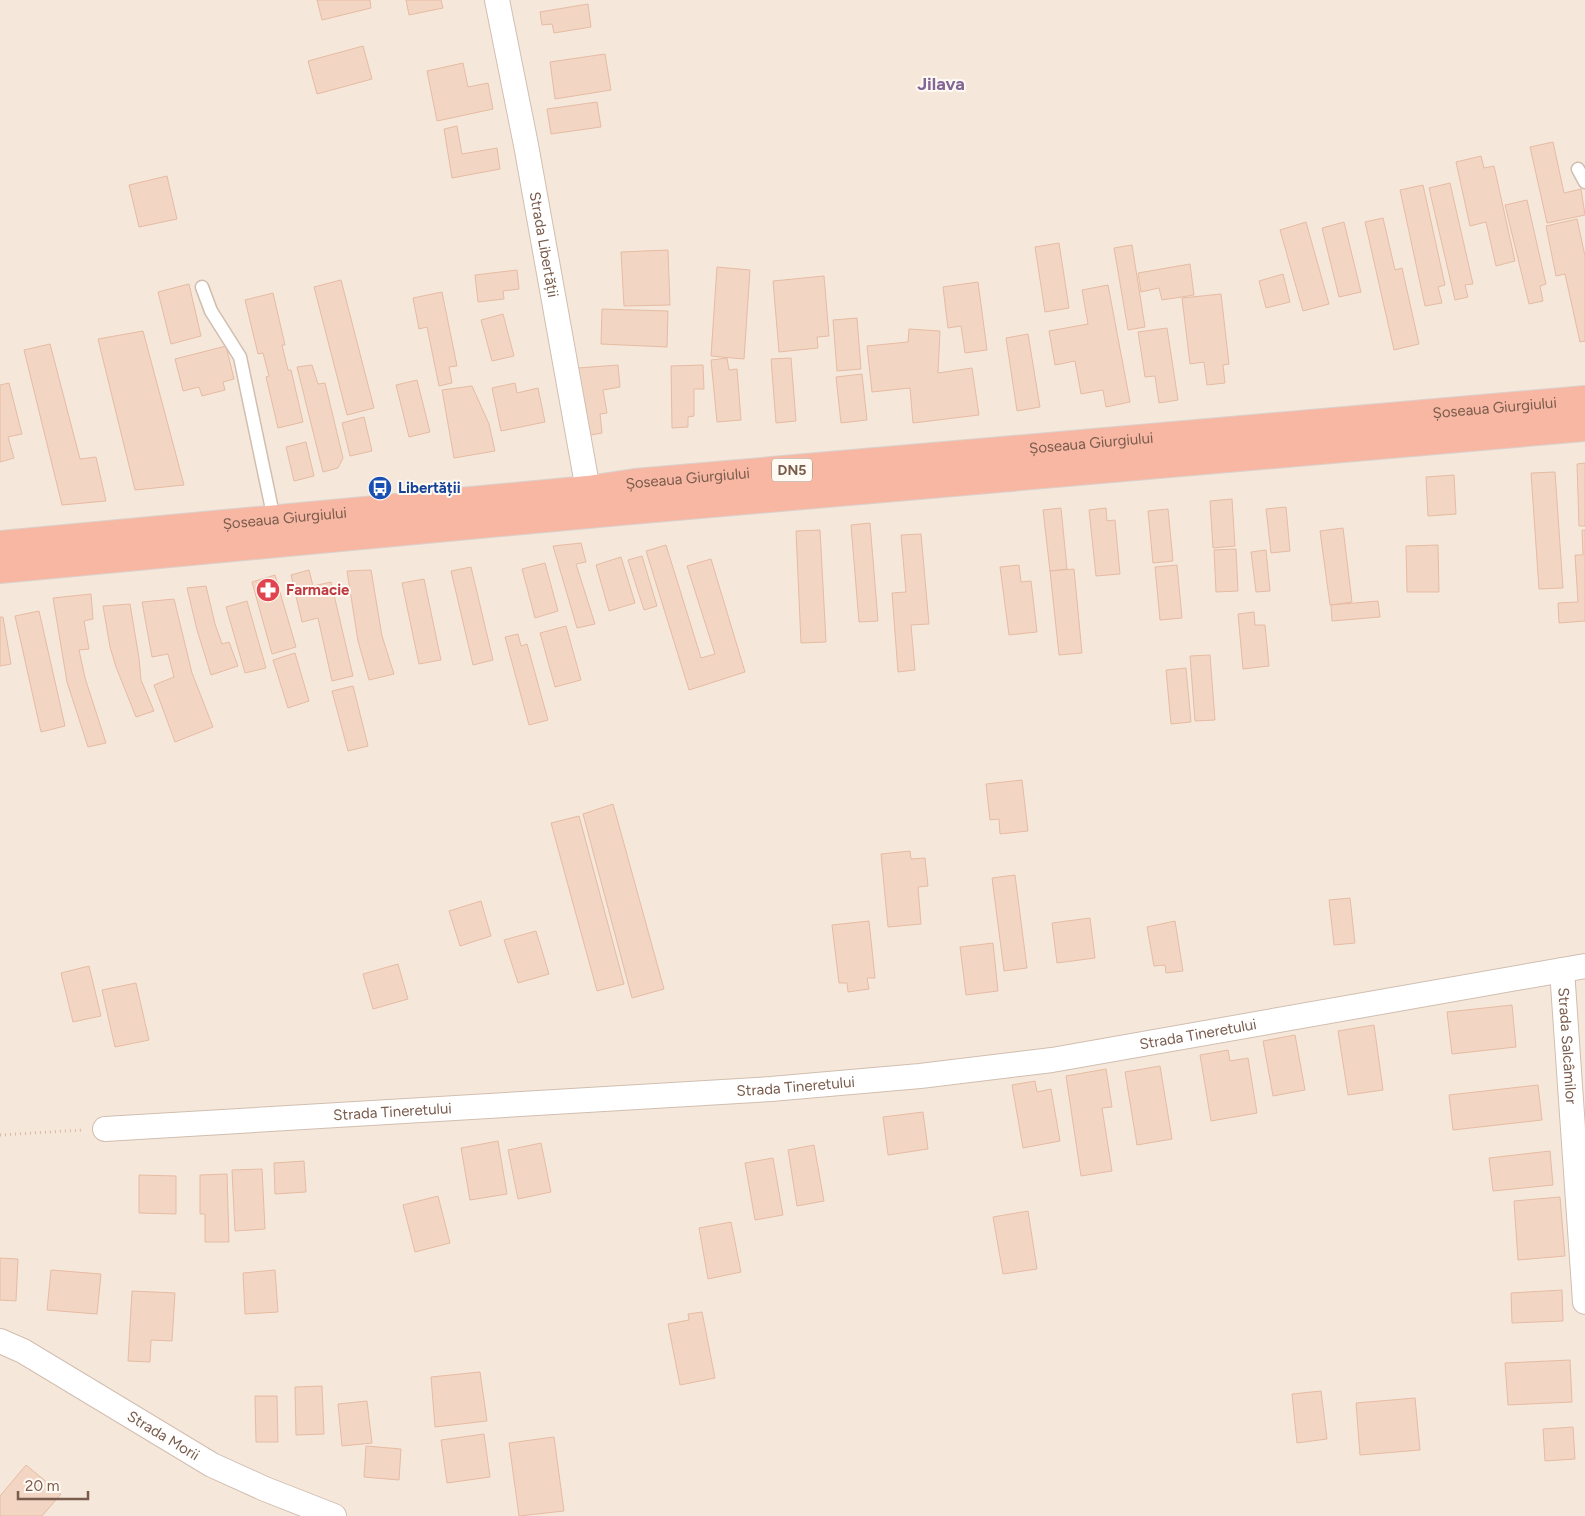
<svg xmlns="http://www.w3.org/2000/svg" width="1585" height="1516" viewBox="0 0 1585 1516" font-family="Figtree,sans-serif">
	<rect width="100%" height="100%" fill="#fdf6ec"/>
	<!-- residential -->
	<rect fill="#f5e8da" x="0" y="0" width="1585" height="1516"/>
	<!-- building -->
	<g fill="#f3d5c3" stroke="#e6bba3">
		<path d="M317,0H370L371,8L322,20Z"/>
		<path d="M406,0H441L443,8L409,15Z"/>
		<path d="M588,4L591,27L554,33L552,24L542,25L540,12Z"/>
		<path d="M363,46L372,79L317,94L308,61Z"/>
		<path d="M605,54L611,90L555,99L550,62Z"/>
		<path d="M463,63L468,87L488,83L493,109L437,121L427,71Z"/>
		<path d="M597,102L601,127L551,134L547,109Z"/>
		<path d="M457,126L462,154L497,148L500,169L452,178L444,129Z"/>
		<path d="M1553,142L1564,193L1581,189L1585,215L1547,223L1530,147Z"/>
		<path d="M1481,156L1484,168L1494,166L1515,261L1496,266L1486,222L1470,226L1456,162Z"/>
		<path d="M167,176L177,219L139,227L129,185Z"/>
		<path d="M1450,183L1473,284L1465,285L1468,297L1455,300L1429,188Z"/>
		<path d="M1423,185L1445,285L1438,287L1442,303L1425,306L1400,190Z"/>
		<path d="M1527,200L1546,284L1540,286L1543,301L1529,304L1505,205Z"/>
		<path d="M1383,218L1395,270L1402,268L1419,344L1394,350L1365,222Z"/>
		<path d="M1577,219L1585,256V341L1580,342L1565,274L1556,276L1546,226Z"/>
		<path d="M1306,222L1329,304L1303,311L1280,230Z"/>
		<path d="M1344,222L1361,292L1339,297L1322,228Z"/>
		<path d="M1059,243L1069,308L1045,312L1035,247Z"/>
		<path d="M1132,245L1145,327L1128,330L1114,248Z"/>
		<path d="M668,250L670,305L624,306L621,252Z"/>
		<path d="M1190,264L1194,295L1162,300L1159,288L1141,292L1138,273Z"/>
		<path d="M717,267L750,270L744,359L711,356Z"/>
		<path d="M517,270L519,289L503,291L504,299L478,302L475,275Z"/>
		<path d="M1283,274L1290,302L1266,308L1259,281Z"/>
		<path d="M824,276L829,336L817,337L818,348L779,352L773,281Z"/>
		<path d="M341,280L374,408L347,415L314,287Z"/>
		<path d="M978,282L987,350L965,353L961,326L948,328L943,287Z"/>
		<path d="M189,284L201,336L171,344L158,292Z"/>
		<path d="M1108,285L1130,402L1106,407L1103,390L1081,394L1075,361L1055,365L1049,331L1088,324L1082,290Z"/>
		<path d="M442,292L457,366L449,367L452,383L439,386L427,327L419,329L413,298Z"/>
		<path d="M273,293L285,345H282L288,370H291L303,422L278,428L266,377L269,376L263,353L258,354L245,300Z"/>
		<path d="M1221,294L1229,364L1223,365L1225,383L1207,385L1204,362L1190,364L1182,298Z"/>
		<path d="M602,309L668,311L667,347L601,344Z"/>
		<path d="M503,314L514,356L492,361L481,320Z"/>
		<path d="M857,318L861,369L837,371L833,320Z"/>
		<path d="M1167,328L1178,400L1159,403L1155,376L1145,377L1138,332Z"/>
		<path d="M909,329L940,331L938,373L972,368L979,415L913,423L910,388L872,392L867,346L908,342Z"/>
		<path d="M143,331L184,485L135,490L98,339Z"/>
		<path d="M1028,334L1040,407L1017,411L1006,338Z"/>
		<path d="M50,344L80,459L96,457L106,501L62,505L24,350Z"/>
		<path d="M226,346L234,379L223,382L225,390L202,396L199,387L183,391L175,359Z"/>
		<path d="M727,358L729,370L737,369L741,420L717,422L711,360Z"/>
		<path d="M791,358L796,421L776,423L771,359Z"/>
		<path d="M312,365L318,384L325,383L343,458L338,468L323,472L297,367Z"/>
		<path d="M618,365L620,387L603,390L607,413L600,414L602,433L586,436L578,368Z"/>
		<path d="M703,365L704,389H694V416L688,417V427L672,428L671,366Z"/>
		<path d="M862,374L867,420L841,423L836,377Z"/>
		<path d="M417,380L430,432L409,437L396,385Z"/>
		<path d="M9,383L22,434L8,437L14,458L0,462V385Z"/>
		<path d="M515,383L517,393L538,388L545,422L501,431L492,388Z"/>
		<path d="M472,386L489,424L495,451L454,458L442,390Z"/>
		<path d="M364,417L372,451L350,456L342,423Z"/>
		<path d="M306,442L314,476L294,481L286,447Z"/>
		<path d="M1585,463V526H1579L1577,464Z"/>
		<path d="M1555,472L1563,588L1539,589L1531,473Z"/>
		<path d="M1454,475L1456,514L1428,516L1426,477Z"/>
		<path d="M1232,499L1235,546L1213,548L1210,501Z"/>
		<path d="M1286,507L1290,551L1271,553L1266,509Z"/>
		<path d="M1061,508L1067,569L1050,571L1043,510Z"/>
		<path d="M1106,508L1107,521L1115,520L1120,574L1096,576L1089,510Z"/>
		<path d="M1168,509L1173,561L1153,563L1148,511Z"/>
		<path d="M870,523L878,621L859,622L851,525Z"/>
		<path d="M1343,528L1352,602L1330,605L1320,531Z"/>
		<path d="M820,530L826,642L801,643L796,531Z"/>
		<path d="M1582,530H1585V621L1559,623L1558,603L1578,602L1575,555H1583Z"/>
		<path d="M921,534L929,624L911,625L915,670L898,672L892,593L906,592L901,535Z"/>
		<path d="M581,543L586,562L576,564L595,624L577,628L553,546Z"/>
		<path d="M666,545L701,658L715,654L687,566L711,559L745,672L689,690L646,551Z"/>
		<path d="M1438,545L1439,592H1407L1406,546Z"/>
		<path d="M1236,549L1238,591L1216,592L1214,550Z"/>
		<path d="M1266,550L1270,591L1256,592L1251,552Z"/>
		<path d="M642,556L657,606L644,610L628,560Z"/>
		<path d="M621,557L635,603L609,611L596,565Z"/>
		<path d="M545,563L558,611L535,618L522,569Z"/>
		<path d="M1019,565L1021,582L1031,581L1037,632L1009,635L1000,567Z"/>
		<path d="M1177,565L1182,618L1160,620L1155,567Z"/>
		<path d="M471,567L493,660L473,665L451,571Z"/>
		<path d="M1074,569L1082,653L1059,655L1050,571Z"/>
		<path d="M309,570L313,586L331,582L353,676L332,681L318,618L302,622L291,575Z"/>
		<path d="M371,570L382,636L394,674L369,680L358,641L347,571Z"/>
		<path d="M275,575L296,647L272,654L252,582Z"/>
		<path d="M424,579L441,660L419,664L402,583Z"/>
		<path d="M206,586L215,624L222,644L229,642L238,666L211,675L197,630L187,588Z"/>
		<path d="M91,594L93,619L84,621L89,649L79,650L85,678L106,743L88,747L67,682L53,598Z"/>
		<path d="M174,599L192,673L213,727L175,742L154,685L174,677L168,654L152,657L142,602Z"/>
		<path d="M247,601L266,668L245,673L226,607Z"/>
		<path d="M1378,601L1380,617L1332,621L1331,605Z"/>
		<path d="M130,604L139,658L141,680L154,711L136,717L116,667L110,647L103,606Z"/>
		<path d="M39,611L65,726L41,732L15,616Z"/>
		<path d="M1254,612L1255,625H1265L1269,666L1243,669L1238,614Z"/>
		<path d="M0,617H3L11,664L0,666Z"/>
		<path d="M566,626L581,680L555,687L540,633Z"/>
		<path d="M518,634L521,646L527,644L548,720L529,725L505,637Z"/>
		<path d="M295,653L309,701L288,708L273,660Z"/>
		<path d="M1210,655L1215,720L1195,721L1190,656Z"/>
		<path d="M1186,668L1191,722L1171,724L1166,670Z"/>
		<path d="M353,686L368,746L348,751L332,691Z"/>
		<path d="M1022,780L1028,831L1000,834L999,819L990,820L986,784Z"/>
		<path d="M613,804L664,989L632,998L583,814Z"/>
		<path d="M579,816L624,984L597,991L551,823Z"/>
		<path d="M910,851L911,859L925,858L928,886L918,887L921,924L888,927L881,854Z"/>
		<path d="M1015,875L1027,968L1004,971L992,878Z"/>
		<path d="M1350,898L1355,943L1334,945L1329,900Z"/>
		<path d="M481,901L491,936L460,946L449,911Z"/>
		<path d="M1090,918L1095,958L1057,963L1052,923Z"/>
		<path d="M869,921L875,978H867L869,989L848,992L847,983H839L832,925Z"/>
		<path d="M1175,921L1183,971L1166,973L1165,965L1154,966L1147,927Z"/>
		<path d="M536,931L549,974L518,983L504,940Z"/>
		<path d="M993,943L998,991L966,995L960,947Z"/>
		<path d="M398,964L408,999L373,1009L363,974Z"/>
		<path d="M89,966L101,1016L73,1022L61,973Z"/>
		<path d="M136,983L149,1040L115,1047L102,990Z"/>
		<path d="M1512,1005L1516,1047L1452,1054L1447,1012Z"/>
		<path d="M1374,1025L1383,1090L1348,1095L1338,1031Z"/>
		<path d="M1295,1035L1305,1090L1273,1096L1263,1041Z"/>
		<path d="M1228,1050L1230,1061L1248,1058L1257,1113L1211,1121L1200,1055Z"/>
		<path d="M1160,1066L1172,1139L1137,1145L1125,1072Z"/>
		<path d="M1106,1069L1112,1107L1102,1108L1112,1171L1081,1176L1066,1076Z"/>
		<path d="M1035,1081L1037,1092L1051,1089L1060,1141L1023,1148L1012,1085Z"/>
		<path d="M1538,1085L1542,1120L1453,1130L1449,1095Z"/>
		<path d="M923,1112L928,1149L888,1155L883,1117Z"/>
		<path d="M498,1141L507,1194L470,1200L461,1148Z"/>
		<path d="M541,1143L551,1192L518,1199L508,1150Z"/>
		<path d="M814,1145L824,1201L797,1206L788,1150Z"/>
		<path d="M1550,1151L1553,1185L1493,1191L1489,1158Z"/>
		<path d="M773,1158L783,1215L755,1220L745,1163Z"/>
		<path d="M304,1161L306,1192L275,1194L274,1163Z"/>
		<path d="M262,1169L265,1229L235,1231L232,1170Z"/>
		<path d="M227,1174L229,1242H205V1214H200V1175Z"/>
		<path d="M139,1175L176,1176V1214L139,1213Z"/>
		<path d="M438,1196L450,1243L415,1252L403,1205Z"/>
		<path d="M1560,1197L1565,1256L1518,1260L1514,1201Z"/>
		<path d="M1028,1211L1037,1269L1003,1274L993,1217Z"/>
		<path d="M731,1222L741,1272L708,1279L699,1228Z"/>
		<path d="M0,1258L18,1259L16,1301L0,1300Z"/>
		<path d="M51,1270L101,1274L97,1314L47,1310Z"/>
		<path d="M275,1270L278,1312L245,1314L243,1273Z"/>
		<path d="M1562,1290L1563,1321L1512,1323L1511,1293Z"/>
		<path d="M132,1291L175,1293L172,1341L151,1340L150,1362L128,1361Z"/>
		<path d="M702,1312L715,1378L680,1385L668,1324L689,1320L688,1314Z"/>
		<path d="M1570,1360L1572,1402L1508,1405L1505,1363Z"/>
		<path d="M480,1372L487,1421L435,1427L431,1377Z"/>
		<path d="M322,1386L324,1434L296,1435L295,1387Z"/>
		<path d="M1321,1391L1327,1439L1297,1443L1292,1394Z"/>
		<path d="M255,1396H277L278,1442H256Z"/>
		<path d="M1415,1398L1420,1450L1360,1455L1356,1403Z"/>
		<path d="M367,1401L372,1443L342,1446L338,1404Z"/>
		<path d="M1573,1427L1575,1459L1545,1461L1543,1429Z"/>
		<path d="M484,1434L490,1477L447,1483L441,1440Z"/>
		<path d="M554,1437L564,1511L519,1516L509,1443Z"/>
		<path d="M366,1446L401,1449L399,1480L364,1477Z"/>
		<path d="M26,1465L61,1494L42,1516H0V1496Z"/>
	</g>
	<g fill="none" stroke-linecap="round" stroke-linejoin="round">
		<!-- lane casing -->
		<g stroke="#d1beb0" stroke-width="15">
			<g id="lane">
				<path d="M1578,169L1585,182"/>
				<path d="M202,287L211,311L240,357L274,519"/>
			</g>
		</g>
		<!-- street casing -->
		<g stroke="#d1beb0" stroke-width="26">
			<g id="street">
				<path id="s1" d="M497,0L526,145L588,490"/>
				<path id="s2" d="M1562,970L1585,1302"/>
				<path id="s3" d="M105,1129L771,1089L920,1076L1052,1060L1585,966"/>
				<path id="s4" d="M0,1341L23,1351L212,1465L265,1489L334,1516"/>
			</g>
		</g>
		<!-- highway casing -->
		<g stroke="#dad1cd" stroke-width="30">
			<g id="highway">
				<path id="s5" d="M0,545L588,490L635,483L1585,400"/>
				<path d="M0,569L620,511L1585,427"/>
			</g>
		</g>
		<!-- path -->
		<path stroke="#d9b8a5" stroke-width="3" stroke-dasharray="1 4" stroke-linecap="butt" d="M0,1135L82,1130"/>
		<!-- lane -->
		<use href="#lane" stroke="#fff" stroke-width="12"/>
		<!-- street -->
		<use href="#street" stroke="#fff" stroke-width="24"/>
		<!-- highway -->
		<use href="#highway" stroke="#f7b7a3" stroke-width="28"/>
	</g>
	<!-- icons -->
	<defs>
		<g id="bus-disc" transform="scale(1.25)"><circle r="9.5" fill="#1a4fb4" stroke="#fffaf3"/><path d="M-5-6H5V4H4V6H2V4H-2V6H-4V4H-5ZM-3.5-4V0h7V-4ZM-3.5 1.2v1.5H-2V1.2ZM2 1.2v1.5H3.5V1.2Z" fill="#fff"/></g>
		<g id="pharmacy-disc" transform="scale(1.25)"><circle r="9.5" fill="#e0444e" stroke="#fffaf3"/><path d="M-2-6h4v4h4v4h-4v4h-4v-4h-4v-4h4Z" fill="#fff"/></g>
	</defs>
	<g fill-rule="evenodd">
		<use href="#bus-disc" x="380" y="488"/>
		<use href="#pharmacy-disc" x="268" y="590"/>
	</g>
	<g text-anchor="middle" stroke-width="4" stroke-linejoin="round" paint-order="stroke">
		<!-- shield labels -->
		<rect fill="#fffaf3" stroke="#a28b7f" stroke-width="1" x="772" y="458.5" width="40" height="23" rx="4"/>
		<g font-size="14" font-weight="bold" fill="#7a5c4d">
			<text x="792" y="475">DN5</text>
		</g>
		<!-- street labels -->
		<g font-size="15" fill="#7a5c4d" stroke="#fffaf3">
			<text dy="5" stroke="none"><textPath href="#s1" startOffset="249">Strada Libertății</textPath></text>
			<text dy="5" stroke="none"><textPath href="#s5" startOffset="1501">Șoseaua Giurgiului</textPath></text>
			<text dy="5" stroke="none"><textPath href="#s5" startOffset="1096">Șoseaua Giurgiului</textPath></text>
			<text dy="5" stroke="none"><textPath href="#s5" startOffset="691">Șoseaua Giurgiului</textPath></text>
			<text dy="5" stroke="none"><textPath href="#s5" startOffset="286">Șoseaua Giurgiului</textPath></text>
			<text dy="5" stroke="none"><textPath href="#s3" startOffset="1098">Strada Tineretului</textPath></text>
			<text dy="5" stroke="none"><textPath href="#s2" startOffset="76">Strada Salcâmilor</textPath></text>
			<text dy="5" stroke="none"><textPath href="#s3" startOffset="692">Strada Tineretului</textPath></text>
			<text dy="5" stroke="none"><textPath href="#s3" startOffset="288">Strada Tineretului</textPath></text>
			<text dy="5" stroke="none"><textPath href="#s4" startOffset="189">Strada Morii</textPath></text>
		</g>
		<!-- transit labels -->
		<g font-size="15" font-weight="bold" fill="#164399" stroke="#fffaf3" text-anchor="start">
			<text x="398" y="493">Libertății</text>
		</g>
		<!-- health labels -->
		<g font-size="15" font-weight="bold" fill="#be3a42" stroke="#fffaf3" text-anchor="start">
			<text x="286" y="595">Farmacie</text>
		</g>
		<!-- quarter labels -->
		<g font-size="18" font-weight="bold" fill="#846695" stroke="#fffaf3">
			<text x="941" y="90">Jilava</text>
		</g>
	</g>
	<!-- scale -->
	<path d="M18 1491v8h70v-8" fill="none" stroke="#7a5c4d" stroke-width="2.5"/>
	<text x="25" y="1491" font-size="15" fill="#7a5c4d" stroke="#fffaf3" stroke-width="4" paint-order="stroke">20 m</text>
</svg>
